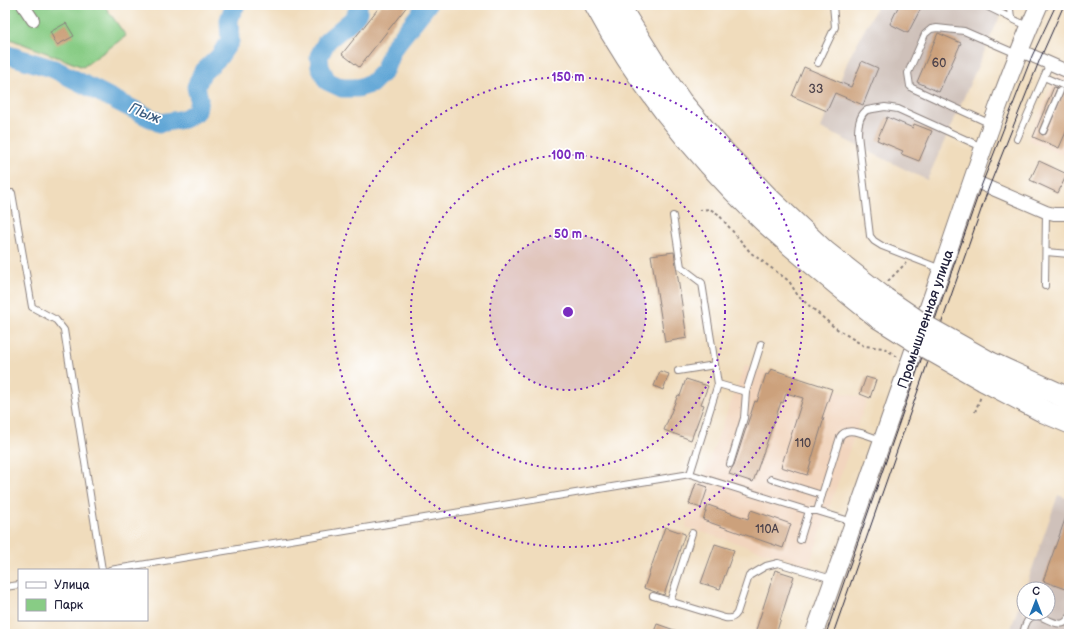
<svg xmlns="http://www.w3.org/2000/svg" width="1074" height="639" viewBox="0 0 1074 639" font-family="'Balsamiq Sans',sans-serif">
	<rect width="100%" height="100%" fill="#fff"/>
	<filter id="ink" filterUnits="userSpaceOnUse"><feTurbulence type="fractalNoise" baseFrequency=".025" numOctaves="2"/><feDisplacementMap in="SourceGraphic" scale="8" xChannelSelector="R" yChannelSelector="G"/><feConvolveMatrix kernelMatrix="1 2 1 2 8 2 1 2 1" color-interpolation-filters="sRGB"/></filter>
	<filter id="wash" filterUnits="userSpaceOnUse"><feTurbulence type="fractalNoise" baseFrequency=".012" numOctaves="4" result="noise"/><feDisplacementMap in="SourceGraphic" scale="16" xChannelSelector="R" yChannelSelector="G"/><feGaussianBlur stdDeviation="0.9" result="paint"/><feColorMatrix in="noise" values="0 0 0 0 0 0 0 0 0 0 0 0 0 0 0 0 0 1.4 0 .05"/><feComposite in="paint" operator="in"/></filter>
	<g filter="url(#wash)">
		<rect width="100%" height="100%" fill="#f0dcbc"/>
		<!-- built -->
		<g fill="#f2d5be">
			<path d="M1057,72L1069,77V158L1028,140Z"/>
			<path d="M745,366L867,399L809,566L686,527L689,513Z"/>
		</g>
		<!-- industrial -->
		<g fill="#cfc1ba">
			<path d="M878,5H1005L927,180L821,128L849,58Z"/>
			<path d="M1058,495L1069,499V634H1009L1024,591V613H1048V589H1025Z"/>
		</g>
		<!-- green -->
		<path fill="#88cc85" stroke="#557760" d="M5,5H104L126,36L83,67L5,37Z"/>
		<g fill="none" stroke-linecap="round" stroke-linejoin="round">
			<!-- river -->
			<g stroke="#5fa5d5" stroke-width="19">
				<path d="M358,5V12L352,20L327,41L319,56L320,67L327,81L342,88H358L371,84L384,71L393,48L427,5"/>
				<path d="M5,54L54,69L160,123L184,119L197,111L199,99L196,87L202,73L219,57L230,41L229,20L233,9L236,5"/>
			</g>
		</g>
		<g id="blocks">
			<!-- building -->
			<g fill="#cca17c">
				<path d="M381,5H408L359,67L342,54Z"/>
				<path d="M899,5H915L921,8L908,33L890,24Z"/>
				<path d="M66,23L74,36L57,45L50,32Z"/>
				<path d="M938,33L961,43L939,92L917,82Z"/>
				<path d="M862,61L878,68L863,105L835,93L827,111L792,96L804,67L851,87Z"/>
				<path d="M1054,87L1057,88L1039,131L1042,135L1046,134L1064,91L1069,93V125L1059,148L1033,137Z"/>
				<path d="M887,117L913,128L914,124L932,131L919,161L901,154L903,151L877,140Z"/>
				<path d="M1039,161L1067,174L1058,193L1030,180Z"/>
				<path d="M674,252L687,338L665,342L651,255Z"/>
				<path d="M771,369L832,389L822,418H824L807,475L781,467L803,398L786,393L783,403L781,402L753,482L729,474L732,468L734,465L755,401L757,402L766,374L768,375Z"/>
				<path d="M660,371L669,374L663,390L654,386Z"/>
				<path d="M866,377L876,380L870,398L860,394Z"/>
				<path d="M686,379L708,386L701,404L704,405L691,440L664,430L678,395L680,396Z"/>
				<path d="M696,483L708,487L701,508L689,504Z"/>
				<path d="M708,505L748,519L751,510L791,524L783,548L703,520Z"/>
				<path d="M1068,511H1069V577L1065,589L1043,581Z"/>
				<path d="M665,527L685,534L664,595L644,588Z"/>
				<path d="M715,544L734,550L720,589L701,583Z"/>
				<path d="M775,570L794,576L776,634H768L756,630Z"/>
				<path d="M657,624L683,633V634H653Z"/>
			</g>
		</g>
	</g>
	<g filter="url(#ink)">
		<use href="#blocks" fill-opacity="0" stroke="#897f7c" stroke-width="1"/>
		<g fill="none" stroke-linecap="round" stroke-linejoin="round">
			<!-- lane casing -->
			<g stroke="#897f7c" stroke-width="8">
				<g id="lane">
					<path d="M984,5L1029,27"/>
					<path d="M1005,5L1010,9L1011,18"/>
					<path d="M818,63L835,27L833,5"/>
					<path d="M1044,77L1069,88"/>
					<path d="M991,124L912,88L910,86L908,73L925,34L931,29L937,28L964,31L1017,54"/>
					<path d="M1043,131L1060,91"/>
					<path d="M1017,139L1050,63"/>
					<path d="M12,193L32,307L56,320L64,330L102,570"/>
					<path d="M673,216L681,267L702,283L718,384L690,474L809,511H817L853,522"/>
					<path d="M1046,252L1069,254"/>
					<path d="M941,269L882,246L874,241L870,236L858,134C858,126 859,115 867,110L885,107L898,109L982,147"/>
					<path d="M1045,286L1046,212"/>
					<path d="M678,371L715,365"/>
					<path d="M718,384L746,392L761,344"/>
					<path d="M730,464L744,418L746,392"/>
					<path d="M771,479L822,495"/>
					<path d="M817,511L840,437C847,424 870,437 881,440"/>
					<path d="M800,540L809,511"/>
					<path d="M110,570L690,474"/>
					<path d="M5,587L19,585"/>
					<path d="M653,596L725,618C731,619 734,618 737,613L749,576L766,566L778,563L832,579"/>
					<path d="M670,602L692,533"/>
					<path d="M1023,634C1024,629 1025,623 1029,619C1039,607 1059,635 1069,618"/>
				</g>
			</g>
			<!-- street casing -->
			<g stroke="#897f7c" stroke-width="14">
				<g id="street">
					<path d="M23,5L33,20"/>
					<path d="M1019,50L1069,72"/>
					<path d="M972,180L1046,212L1054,214H1069"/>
				</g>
			</g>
			<!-- secondary casing -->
			<g stroke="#897f7c" stroke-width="19">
				<path id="secondary" d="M814,634C858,512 900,389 943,266C973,179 1001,90 1039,5"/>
			</g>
			<!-- highway casing -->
			<g stroke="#897f7c" stroke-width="24">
				<g id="highway">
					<path d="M596,5C638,84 697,155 760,217C770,227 782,236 792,246C820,270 849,294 878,317"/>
					<path d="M618,5L654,63L681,102L719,147L769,199L825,252L885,299"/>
					<path d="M990,363L1069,399"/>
					<path d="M984,380L1045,412L1069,422"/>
				</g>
			</g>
			<!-- path -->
			<g stroke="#897f7c" stroke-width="2" stroke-dasharray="3 3" stroke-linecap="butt">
				<path d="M699,210L710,209L718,214L751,253L789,281L798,296L834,327L864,346L884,348L896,356H899"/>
				<path d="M888,281L906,263"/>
				<path d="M975,412L981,396"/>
			</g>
			<!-- lane -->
			<use href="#lane" stroke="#fff" stroke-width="6"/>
			<!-- street -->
			<use href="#street" stroke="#fff" stroke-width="12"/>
			<!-- secondary -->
			<use href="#secondary" stroke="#fff" stroke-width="17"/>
			<!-- highway -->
			<use href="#highway" stroke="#fff" stroke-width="22"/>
			<!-- tram -->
			<g stroke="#22223b" stroke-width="1">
				<path d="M826,634L982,184L1032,56L1056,5"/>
				<path d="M833,634L989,187L1040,59L1064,5"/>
			</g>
			<!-- highway-bridge casing -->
			<g stroke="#897f7c" stroke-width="24" stroke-linecap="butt">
				<g id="highway-bridge">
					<path d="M885,299L926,327L990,363"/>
					<path d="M878,317L919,343L984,380"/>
				</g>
			</g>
			<!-- highway-bridge -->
			<use href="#highway-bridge" stroke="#fff" stroke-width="22"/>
		</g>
	</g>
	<!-- distance rings -->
	<circle cx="568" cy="312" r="78" fill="#7b2cbf" fill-opacity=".12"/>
	<g fill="none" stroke="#7b2cbf" stroke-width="2" stroke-dasharray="2 4">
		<circle cx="568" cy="312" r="78"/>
		<circle cx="568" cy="312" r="157"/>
		<circle cx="568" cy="312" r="235"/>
	</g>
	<g text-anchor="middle" stroke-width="3.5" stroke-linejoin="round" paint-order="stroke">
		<!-- number labels -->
		<g font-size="12" fill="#4c424b">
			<text x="939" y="67">60</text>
			<text x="816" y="93">33</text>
			<text x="803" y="447">110</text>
			<text x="767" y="533">110А</text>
		</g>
		<!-- street labels -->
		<g font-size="14" fill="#22223b" stroke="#fff">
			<text transform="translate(925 319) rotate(-71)" y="5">Промышленная улица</text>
		</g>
		<!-- water labels -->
		<g font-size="15" font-style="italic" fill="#3d5d80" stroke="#fff">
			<text transform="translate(145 113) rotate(22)" y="5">Пыж</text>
		</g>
	</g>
	<circle cx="568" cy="312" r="6" fill="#7b2cbf" stroke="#fff" stroke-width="2"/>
	<g font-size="12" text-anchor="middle" font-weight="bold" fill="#7b2cbf" stroke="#fff" stroke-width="3.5" stroke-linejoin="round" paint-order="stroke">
		<text x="568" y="81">150 m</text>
		<text x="568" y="159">100 m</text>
		<text x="568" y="238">50 m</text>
	</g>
	<!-- margin -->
	<rect width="1074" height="639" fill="none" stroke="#fff" stroke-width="20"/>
	<!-- legend -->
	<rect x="18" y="569" width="130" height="52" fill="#ffffff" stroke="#a7a7b1"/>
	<rect x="26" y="582" width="20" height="6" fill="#ffffff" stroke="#a7a7b1"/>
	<text x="54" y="589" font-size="12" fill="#22223b">Улица</text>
	<rect x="26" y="599" width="20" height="12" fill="#88cc85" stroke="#a7a7b1"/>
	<text x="54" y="609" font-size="12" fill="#22223b">Парк</text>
	<!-- north arrow -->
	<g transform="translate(1036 601)"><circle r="19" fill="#ffffff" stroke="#a7a7b1"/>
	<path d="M0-3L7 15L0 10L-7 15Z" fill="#1f6fb2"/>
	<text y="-6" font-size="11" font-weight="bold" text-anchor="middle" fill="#22223b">С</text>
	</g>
</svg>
